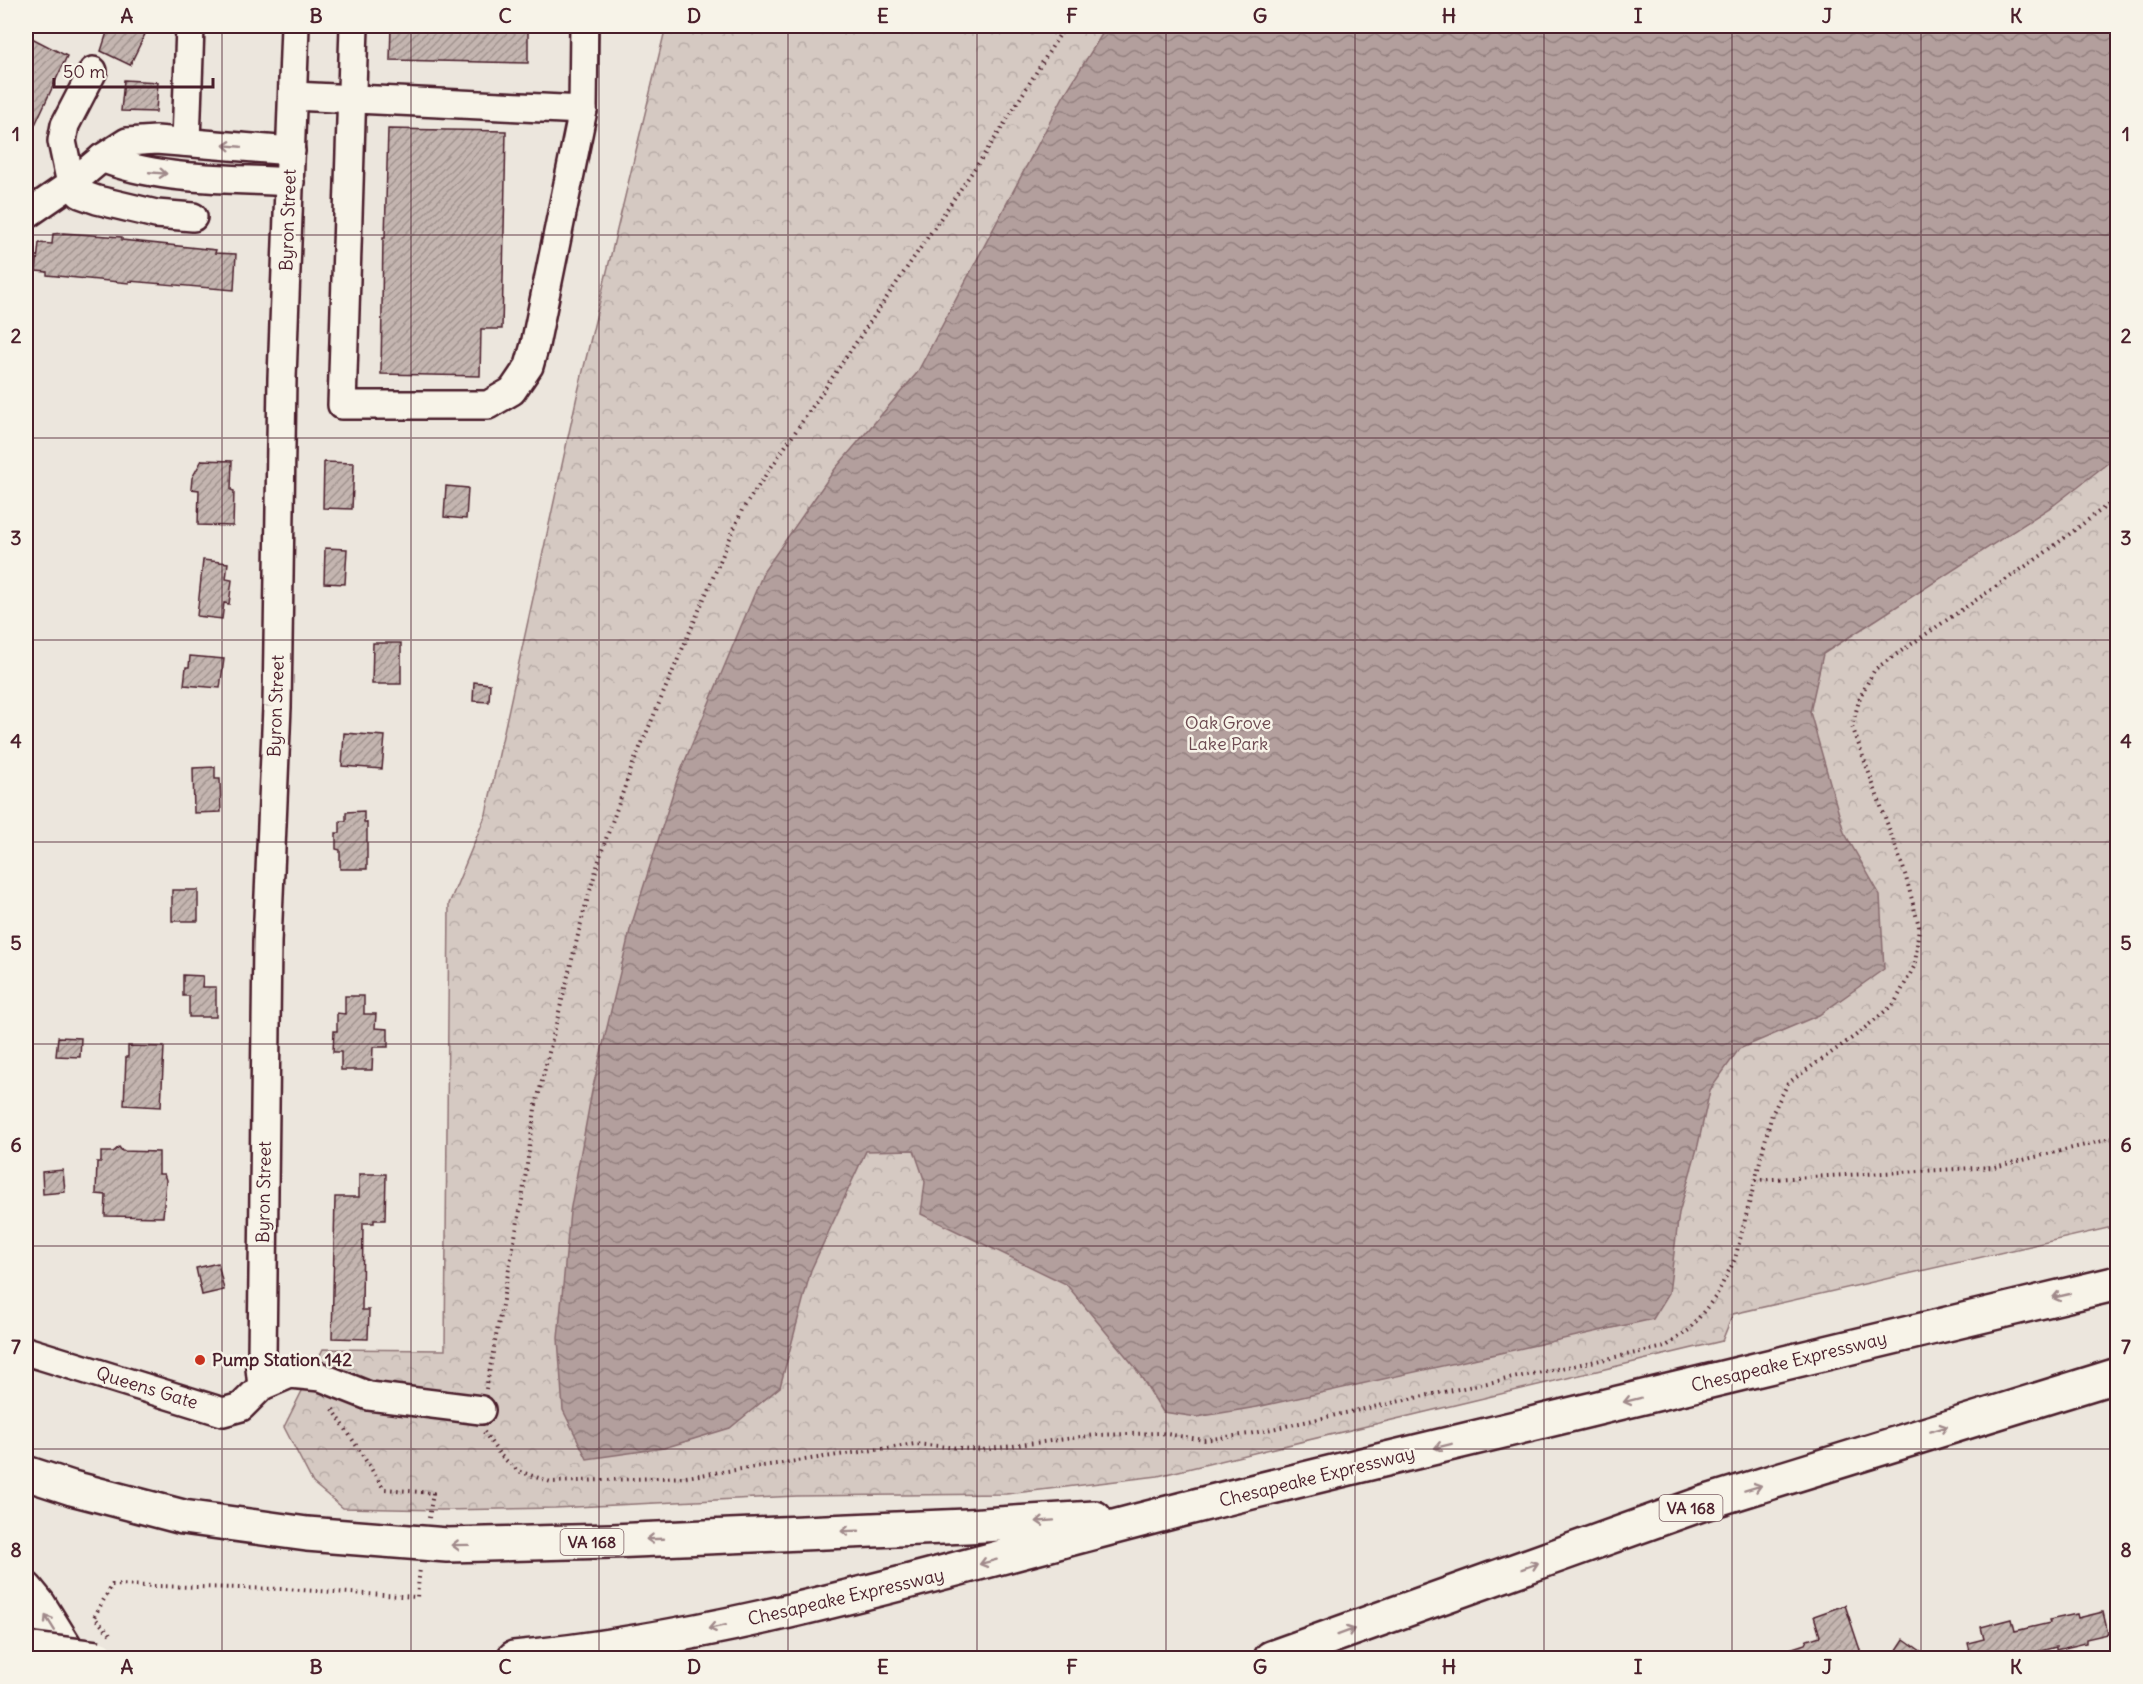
<svg xmlns="http://www.w3.org/2000/svg" width="2143" height="1684" viewBox="0 0 2143 1684" font-family="Delius,sans-serif">
	<defs>
		<pattern id="park-crowns" width="20" height="18" patternUnits="userSpaceOnUse" patternTransform="scale(1.5)"><rect width="20" height="18" fill="#d5c9c2"/><path d="M2 6a3 3 0 1 1 6 0M12 15a3 3 0 1 1 6 0" fill="none" stroke="#b8aca7"/></pattern>
		<pattern id="water-waves" width="16" height="10" patternUnits="userSpaceOnUse" patternTransform="scale(1.5)"><rect width="16" height="10" fill="#b39f9d"/><path d="M0 5q4-4 8 0t8 0" fill="none" stroke="#948180"/></pattern>
		<pattern id="building-hatch" width="6" height="6" patternUnits="userSpaceOnUse" patternTransform="scale(1.5)"><rect width="6" height="6" fill="#c4b5b0"/><path d="M-1 1l2-2M0 6l6-6M5 7l2-2" fill="none" stroke="#a1938f"/></pattern>
	</defs>
	<rect width="100%" height="100%" fill="#ece6dd"/>
	<filter id="ink" filterUnits="userSpaceOnUse"><feTurbulence type="fractalNoise" baseFrequency=".0167" numOctaves="2"/><feDisplacementMap in="SourceGraphic" scale="12" xChannelSelector="R" yChannelSelector="G"/><feConvolveMatrix kernelMatrix="1 2 1 2 8 2 1 2 1" color-interpolation-filters="sRGB"/></filter>
	<g filter="url(#ink)">
		<!-- park -->
		<path fill="url(#park-crowns)" stroke="#907476" stroke-width="1.5" d="M666,26H2117V1226L1733,1314L1722,1341L1158,1476L1006,1494L797,1496L555,1508L441,1510L343,1508L313,1483L284,1427L323,1349L445,1350L449,904L486,814L577,396Z"/>
		<!-- water -->
		<path fill="url(#water-waves)" stroke="#896c6f" stroke-width="1.5" d="M1107,26H2117V456L2054,505L1823,654L1810,712L1844,832L1880,895L1884,969L1819,1015L1739,1049L1710,1090L1698,1145L1679,1213L1669,1293L1653,1319L1257,1407L1197,1417L1163,1412L1135,1367L1066,1284L921,1214L925,1182L914,1150L866,1151L811,1270L780,1387L730,1428L664,1448L587,1459L563,1410L558,1338L570,1212L592,1091L630,930L677,780L764,571L835,469L917,373L1063,97Z"/>
		<!-- building -->
		<g fill="url(#building-hatch)" stroke="#4a1f2b" stroke-width="1.5">
			<path d="M109,26H149L130,65L101,51Z"/>
			<path d="M391,26H528V63L390,60Z"/>
			<path d="M26,35L67,56L26,144Z"/>
			<path d="M124,80L158,82L156,112L121,111Z"/>
			<path d="M388,129L506,131L502,329H481L480,376L381,374L383,238H385Z"/>
			<path d="M63,233L122,237V240L216,250L215,253L236,254L234,290L129,281V283L47,275V272L36,271L39,243L52,244L53,234Z"/>
			<path d="M202,460L232,461L231,490L234,491L233,526L198,525L199,490L191,489L192,478Z"/>
			<path d="M324,462L354,463L352,509L323,508Z"/>
			<path d="M446,486L468,488L466,519L444,517Z"/>
			<path d="M325,548L347,549L345,584L324,583Z"/>
			<path d="M203,560L228,563L226,579L232,580L229,604L224,603L222,619L197,616Z"/>
			<path d="M373,643H401V684H372Z"/>
			<path d="M190,656L224,659L220,688L184,685L186,667H189Z"/>
			<path d="M474,682L490,684L489,702L473,701Z"/>
			<path d="M344,733L385,736L382,769L342,766Z"/>
			<path d="M215,767V779H220L221,812L194,813L193,768Z"/>
			<path d="M364,811V822H367V869H340V850L336,849V833H340V821H346V812Z"/>
			<rect x="172" y="890" width="26" height="31"/>
			<path d="M183,975L203,976L202,987H216V1017H189V996H183Z"/>
			<path d="M345,996H364V1014H376L375,1028L388,1029V1047H373L372,1070H341V1052H333L334,1031H337V1013L345,1014Z"/>
			<path d="M58,1037L81,1038L80,1057L56,1056Z"/>
			<path d="M128,1046L164,1047L161,1107L124,1105L126,1057H128Z"/>
			<path d="M119,1147L122,1151L159,1152V1174H164L166,1180L163,1217L105,1216L106,1195L96,1194L97,1162H101V1152H113Z"/>
			<path d="M63,1170L65,1192L43,1194L42,1172Z"/>
			<path d="M359,1174H386L385,1220H374V1223H363L362,1310H369L368,1339L332,1338L335,1197H359Z"/>
			<path d="M218,1263L224,1290L202,1295L196,1268Z"/>
			<path d="M1845,1605L1863,1659H1772L1771,1655L1805,1644L1807,1640L1820,1636L1814,1616Z"/>
			<path d="M2103,1612L2108,1634L2086,1639V1643L2056,1650V1647L2009,1659H1972L1968,1643L1984,1639L1981,1627L2012,1619L2015,1631L2050,1623L2049,1620L2077,1614L2078,1618Z"/>
			<path d="M1904,1639L1932,1659H1891Z"/>
		</g>
		<g fill="none" stroke-linecap="round" stroke-linejoin="round">
			<!-- minor casing -->
			<g stroke="#4a1f2b" stroke-width="32">
				<g id="minor">
					<path d="M354,26L342,405H488L512,391L529,366L535,345L583,110"/>
					<path d="M93,71L65,125L62,141L71,184L80,194L97,200L156,214L193,217"/>
					<path d="M293,96L583,110L584,26"/>
					<path d="M186,142L190,26"/>
					<path d="M102,158C158,181 229,178 290,182"/>
					<path d="M26,215L71,184L102,158L127,142L156,140L291,151"/>
					<path d="M26,1351L223,1412L241,1407L262,1386L290,1374L321,1377L369,1396L481,1410"/>
					<path d="M262,1386L260,1368L262,1357L267,942L277,707L282,378L295,26"/>
				</g>
			</g>
			<!-- highway casing -->
			<g stroke="#4a1f2b" stroke-width="38">
				<g id="highway">
					<path d="M26,1473L72,1488L183,1517L307,1534L447,1545L611,1541L967,1526L1095,1518"/>
					<path d="M26,1589L39,1605L72,1658"/>
					<path d="M514,1658C737,1637 951,1568 1168,1513C1312,1476 1458,1442 1602,1407C1774,1366 1945,1323 2118,1283"/>
					<path d="M1271,1658L1704,1503L2118,1375"/>
				</g>
			</g>
			<!-- path -->
			<g stroke="#4a1f2b" stroke-width="4" stroke-dasharray="1.5 4.5" stroke-linecap="butt">
				<path d="M1755,1180L1994,1167L2118,1137"/>
				<path d="M486,1389L522,1200L535,1109L584,911L602,850L633,764L742,510L996,137L1065,26"/>
				<path d="M333,1409L384,1489L433,1493L429,1518"/>
				<path d="M484,1432L500,1455L518,1471L551,1482L686,1477L915,1444L982,1450L1096,1435L1161,1433L1204,1440L1249,1434L1419,1397L1665,1347L1689,1330L1716,1296L1735,1259L1772,1114L1788,1083L1855,1036L1894,1004L1915,965L1919,926L1904,870L1852,726L1860,697L1875,669L2042,555L2118,497"/>
				<path d="M110,1634L94,1617L112,1585L284,1589L417,1597L420,1568"/>
			</g>
			<!-- minor -->
			<use href="#minor" stroke="#f7f3e8" stroke-width="27"/>
			<!-- highway -->
			<use href="#highway" stroke="#f7f3e8" stroke-width="33"/>
			<!-- highway-bridge casing -->
			<g stroke="#4a1f2b" stroke-width="38" stroke-linecap="butt">
				<path id="highway-bridge" d="M26,1649L98,1658"/>
			</g>
			<!-- highway-bridge -->
			<use href="#highway-bridge" stroke="#f7f3e8" stroke-width="33"/>
		</g>
		<!-- one-way arrows -->
		<defs><path id="oneway-shaft" d="M-6 0H5M1.5-3L5.5 0L1.5 3" fill="none" stroke-width="1.6" stroke-linecap="round" stroke-linejoin="round" transform="scale(1.5)"/></defs>
		<g stroke="#a0898a">
			<use href="#oneway-shaft" transform="translate(232 146) rotate(-175)"/>
			<use href="#oneway-shaft" transform="translate(158 173) rotate(5)"/>
			<use href="#oneway-shaft" transform="translate(2061 1296) rotate(167)"/>
			<use href="#oneway-shaft" transform="translate(1632 1400) rotate(166)"/>
			<use href="#oneway-shaft" transform="translate(1939 1429) rotate(-17)"/>
			<use href="#oneway-shaft" transform="translate(1443 1446) rotate(166)"/>
			<use href="#oneway-shaft" transform="translate(1753 1488) rotate(-17)"/>
			<use href="#oneway-shaft" transform="translate(1045 1521) rotate(176)"/>
			<use href="#oneway-shaft" transform="translate(850 1531) rotate(178)"/>
			<use href="#oneway-shaft" transform="translate(655 1539) rotate(178)"/>
			<use href="#oneway-shaft" transform="translate(460 1545) rotate(179)"/>
			<use href="#oneway-shaft" transform="translate(988 1562) rotate(165)"/>
			<use href="#oneway-shaft" transform="translate(1530 1566) rotate(-20)"/>
			<use href="#oneway-shaft" transform="translate(50 1623) rotate(-122)"/>
			<use href="#oneway-shaft" transform="translate(717 1627) rotate(168)"/>
			<use href="#oneway-shaft" transform="translate(1346 1632) rotate(-20)"/>
		</g>
	</g>
	<!-- grid -->
	<path fill="none" stroke="#4a1f2b" stroke-width="1.5" stroke-opacity="0.55" d="M222,26V1658M411,26V1658M599,26V1658M788,26V1658M977,26V1658M1166,26V1658M1355,26V1658M1544,26V1658M1732,26V1658M1921,26V1658M26,235H2118M26,438H2118M26,640H2118M26,842H2118M26,1044H2118M26,1246H2118M26,1449H2118"/>
	<!-- markers -->
	<circle fill="#c8321e" stroke="#f7f3e8" stroke-width="2" cx="200" cy="1360" r="6"/>
	<g text-anchor="middle" stroke-width="5" stroke-linejoin="round" paint-order="stroke">
		<!-- shield labels -->
		<g fill="#f7f3e8" stroke="#7e5f64" stroke-width="1.5">
			<rect x="1659.5" y="1495" width="63" height="26" rx="4.5"/>
			<rect x="560.5" y="1529" width="63" height="26" rx="4.5"/>
		</g>
		<g font-size="16" font-weight="bold" fill="#4a1f2b">
			<text x="1691" y="1514">VA 168</text>
			<text x="592" y="1548">VA 168</text>
		</g>
		<!-- street labels -->
		<g font-size="18" fill="#4a1f2b" stroke="#f7f3e8">
			<text transform="translate(288 220) rotate(-88)" y="6">Byron Street</text>
			<text transform="translate(276 706) rotate(-88)" y="6">Byron Street</text>
			<text transform="translate(264 1192) rotate(-89)" y="6">Byron Street</text>
			<text transform="translate(1789 1362) rotate(-14)" y="6">Chesapeake Expressway</text>
			<text transform="translate(147 1388) rotate(17)" y="6">Queens Gate</text>
			<text transform="translate(1317 1477) rotate(-14)" y="6">Chesapeake Expressway</text>
			<text transform="translate(846 1597) rotate(-13)" y="6">Chesapeake Expressway</text>
		</g>
		<!-- park labels -->
		<g font-size="18" fill="#6d4a51" stroke="#f7f3e8">
			<text x="1228" y="729">Oak Grove<tspan x="1228" dy="21">Lake Park</tspan></text>
		</g>
		<!-- poi labels -->
		<g font-size="18" font-weight="bold" fill="#4a1f2b" stroke="#f7f3e8" text-anchor="start">
			<text x="212" y="1366">Pump Station 142</text>
		</g>
	</g>
	<!-- margin -->
	<rect width="2143" height="1684" fill="none" stroke="#f7f3e8" stroke-width="66"/>
	<!-- scale -->
	<path d="M54 78v9h159v-9" fill="none" stroke="#4a1f2b" stroke-width="3"/>
	<text x="63" y="78" font-size="18" fill="#4a1f2b" stroke="#f7f3e8" stroke-width="4.5" paint-order="stroke">50 m</text>
	<rect x="33" y="33" width="2077" height="1618" fill="none" stroke="#4a1f2b" stroke-width="2"/>
	<g font-size="20" text-anchor="middle" font-weight="bold" fill="#4a1f2b">
		<text x="127" y="23">A</text>
		<text x="316" y="23">B</text>
		<text x="505" y="23">C</text>
		<text x="694" y="23">D</text>
		<text x="883" y="23">E</text>
		<text x="1072" y="23">F</text>
		<text x="1260" y="23">G</text>
		<text x="1449" y="23">H</text>
		<text x="1638" y="23">I</text>
		<text x="1827" y="23">J</text>
		<text x="2016" y="23">K</text>
		<text x="16" y="141">1</text>
		<text x="2126" y="141">1</text>
		<text x="16" y="343">2</text>
		<text x="2126" y="343">2</text>
		<text x="16" y="545">3</text>
		<text x="2126" y="545">3</text>
		<text x="16" y="748">4</text>
		<text x="2126" y="748">4</text>
		<text x="16" y="950">5</text>
		<text x="2126" y="950">5</text>
		<text x="16" y="1152">6</text>
		<text x="2126" y="1152">6</text>
		<text x="16" y="1354">7</text>
		<text x="2126" y="1354">7</text>
		<text x="16" y="1557">8</text>
		<text x="2126" y="1557">8</text>
		<text x="127" y="1674">A</text>
		<text x="316" y="1674">B</text>
		<text x="505" y="1674">C</text>
		<text x="694" y="1674">D</text>
		<text x="883" y="1674">E</text>
		<text x="1072" y="1674">F</text>
		<text x="1260" y="1674">G</text>
		<text x="1449" y="1674">H</text>
		<text x="1638" y="1674">I</text>
		<text x="1827" y="1674">J</text>
		<text x="2016" y="1674">K</text>
	</g>
</svg>
